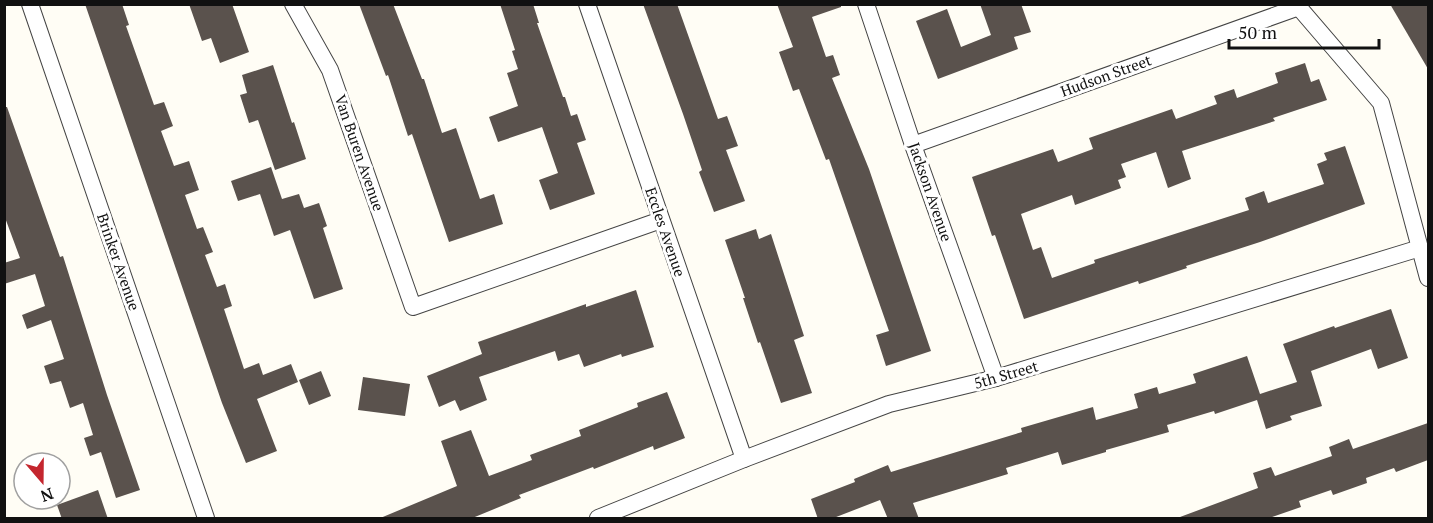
<svg xmlns="http://www.w3.org/2000/svg" width="1433" height="523" viewBox="0 0 1433 523" font-family="'PT Serif',serif">
	<rect width="100%" height="100%" fill="#fffdf5"/>
	<!-- building -->
	<g fill="#5a524d">
		<path d="M85,4H122L129,25L126,26L154,105L164,102L173,126L161,131L174,166L189,161L199,190L185,195L197,229L203,227L213,252L205,255L217,287L225,284L232,306L224,309L244,369L259,363L263,375L291,364L298,382L257,399L277,451L246,463L222,403Z"/>
		<path d="M189,4H232L249,52L220,63L211,38L202,41Z"/>
		<path d="M359,4H393L422,79H424L442,133L456,128L480,199L494,194L503,224L449,242L412,134L408,136L388,75L386,76Z"/>
		<path d="M500,4H533L539,23H537L563,97H565L571,116L577,114L586,140L577,143L595,194L550,210L539,180L558,173L542,127L498,142L489,117L518,106L507,73L518,69L512,51L515,50Z"/>
		<path d="M643,4H677L718,119L727,116L738,146L726,150L745,201L714,212L699,172L702,170L683,114Z"/>
		<path d="M777,4H841V7L812,17L826,57L833,55L840,75L832,78L869,169L931,351L886,366L876,335L889,331L829,159L826,160L799,89L793,91L779,52L793,47Z"/>
		<path d="M980,4H1021L1031,32L1014,37L1018,49L938,79L916,21L947,9L961,47L991,35Z"/>
		<path d="M1390,4H1428V69Z"/>
		<path d="M1305,63L1311,82L1319,79L1327,100L1273,118L1275,121L1182,151L1191,179L1168,188L1156,152L1121,164L1126,177L1118,180L1121,188L1075,205L1072,195L1021,214L1033,250L1041,247L1052,278L1095,263L1094,260L1249,210L1245,198L1264,191L1268,203L1324,184L1317,164L1327,160L1324,153L1345,146L1365,204L1260,242L1186,266L1187,268L1139,284L1138,281L1024,319L995,235L992,236L972,177L1053,149L1058,162L1093,149L1089,138L1172,109L1176,119L1217,104L1214,96L1234,89L1237,98L1278,83L1275,73Z"/>
		<path d="M273,65L292,123L294,122L306,159L275,170L258,120L249,123L240,95L247,93L242,75Z"/>
		<path d="M4,107H7L60,257L63,256L107,395L140,490L116,498L101,452L90,456L84,438L93,435L83,403L70,408L61,381L50,384L44,366L64,359L51,320L27,329L22,315L45,306L35,274L4,284V263L20,258L4,215Z"/>
		<path d="M271,167L282,199L299,194L304,208L319,203L327,226L323,228L343,289L314,299L290,230L274,236L260,194L238,201L231,181Z"/>
		<path d="M756,229L759,239L771,234L804,336L794,340L812,393L781,403L760,342L758,343L743,298H745L725,240Z"/>
		<path d="M636,290L654,347L622,357L621,354L584,367L579,354L558,361L555,351L479,377L487,400L460,411L455,400L439,407L427,376L482,354L478,342L586,304V307Z"/>
		<path d="M1391,309L1408,358L1378,369L1371,349L1311,371L1322,406L1290,416L1292,420L1266,429L1257,400L1215,414L1214,411L1167,425L1169,432L1106,450V452L1062,465L1058,452L1006,468L1008,474L913,503L919,519H888L880,500L831,519H818L811,499L855,482L854,479L888,465L891,472L1022,432L1021,428L1093,407L1096,420L1138,408L1134,394L1157,387L1159,394L1196,383L1193,374L1247,356L1260,394L1297,382L1283,344L1334,326L1335,328Z"/>
		<path d="M321,371L331,396L309,405L299,380Z"/>
		<path d="M363,377L410,384L405,416L358,410Z"/>
		<path d="M667,392L685,438L654,450L653,446L594,469L593,467L519,495L521,498L470,519H378L457,486L441,441L471,430L489,476L532,460L530,455L581,436L579,430L638,407L637,403Z"/>
		<path d="M1428,423V460L1396,472L1394,468L1366,478L1367,483L1333,495L1331,490L1299,501L1301,507L1266,519H1181L1180,517L1258,488L1253,473L1271,467L1275,476L1332,456L1329,447L1349,439L1353,449Z"/>
		<path d="M98,490L108,519H62L57,505Z"/>
	</g>
	<g fill="none" stroke-linecap="round" stroke-linejoin="round">
		<!-- street casing -->
		<g stroke="#444" stroke-width="18">
			<g id="street">
				<path d="M30,4L206,518"/>
				<path d="M293,4L330,70L413,307L661,220"/>
				<path d="M587,4L744,459"/>
				<path d="M866,4L913,145L996,378"/>
				<path d="M1296,4L1381,103L1428,278"/>
				<path d="M913,145L1299,7"/>
				<path d="M598,518L744,459L889,404L996,378L1420,248"/>
			</g>
		</g>
		<!-- street -->
		<use href="#street" stroke="#fff" stroke-width="16"/>
	</g>
	<g text-anchor="middle" stroke-width="6" stroke-linejoin="round" paint-order="stroke">
		<!-- street labels -->
		<g font-size="15" fill="#111" stroke="#fff">
			<text transform="translate(1106 76) rotate(-20)" y="5">Hudson Street</text>
			<text transform="translate(359 153) rotate(71)" y="5">Van Buren Avenue</text>
			<text transform="translate(930 192) rotate(71)" y="5">Jackson Avenue</text>
			<text transform="translate(665 232) rotate(71)" y="5">Eccles Avenue</text>
			<text transform="translate(118 262) rotate(71)" y="5">Brinker Avenue</text>
			<text transform="translate(1006 375) rotate(-16)" y="5">5th Street</text>
		</g>
	</g>
	<!-- border -->
	<rect width="1433" height="523" fill="none" stroke="#111111" stroke-width="12"/>
	<!-- north arrow -->
	<g transform="translate(42 481) rotate(160)"><circle r="28" fill="#ffffff" stroke="#a0a0a0" stroke-width="1.5"/>
	<path d="M0-4.5L10 22L0 15L-10 22Z" fill="#c4262e"/>
	<text y="-9" font-size="16" font-weight="bold" text-anchor="middle" fill="#111111">N</text>
	</g>
	<!-- scale -->
	<path d="M1229 39v9h150v-9" fill="none" stroke="#111111" stroke-width="3"/>
	<text x="1238" y="39" font-size="18" fill="#111111" stroke="#ffffff" stroke-width="4.5" paint-order="stroke">50 m</text>
</svg>
